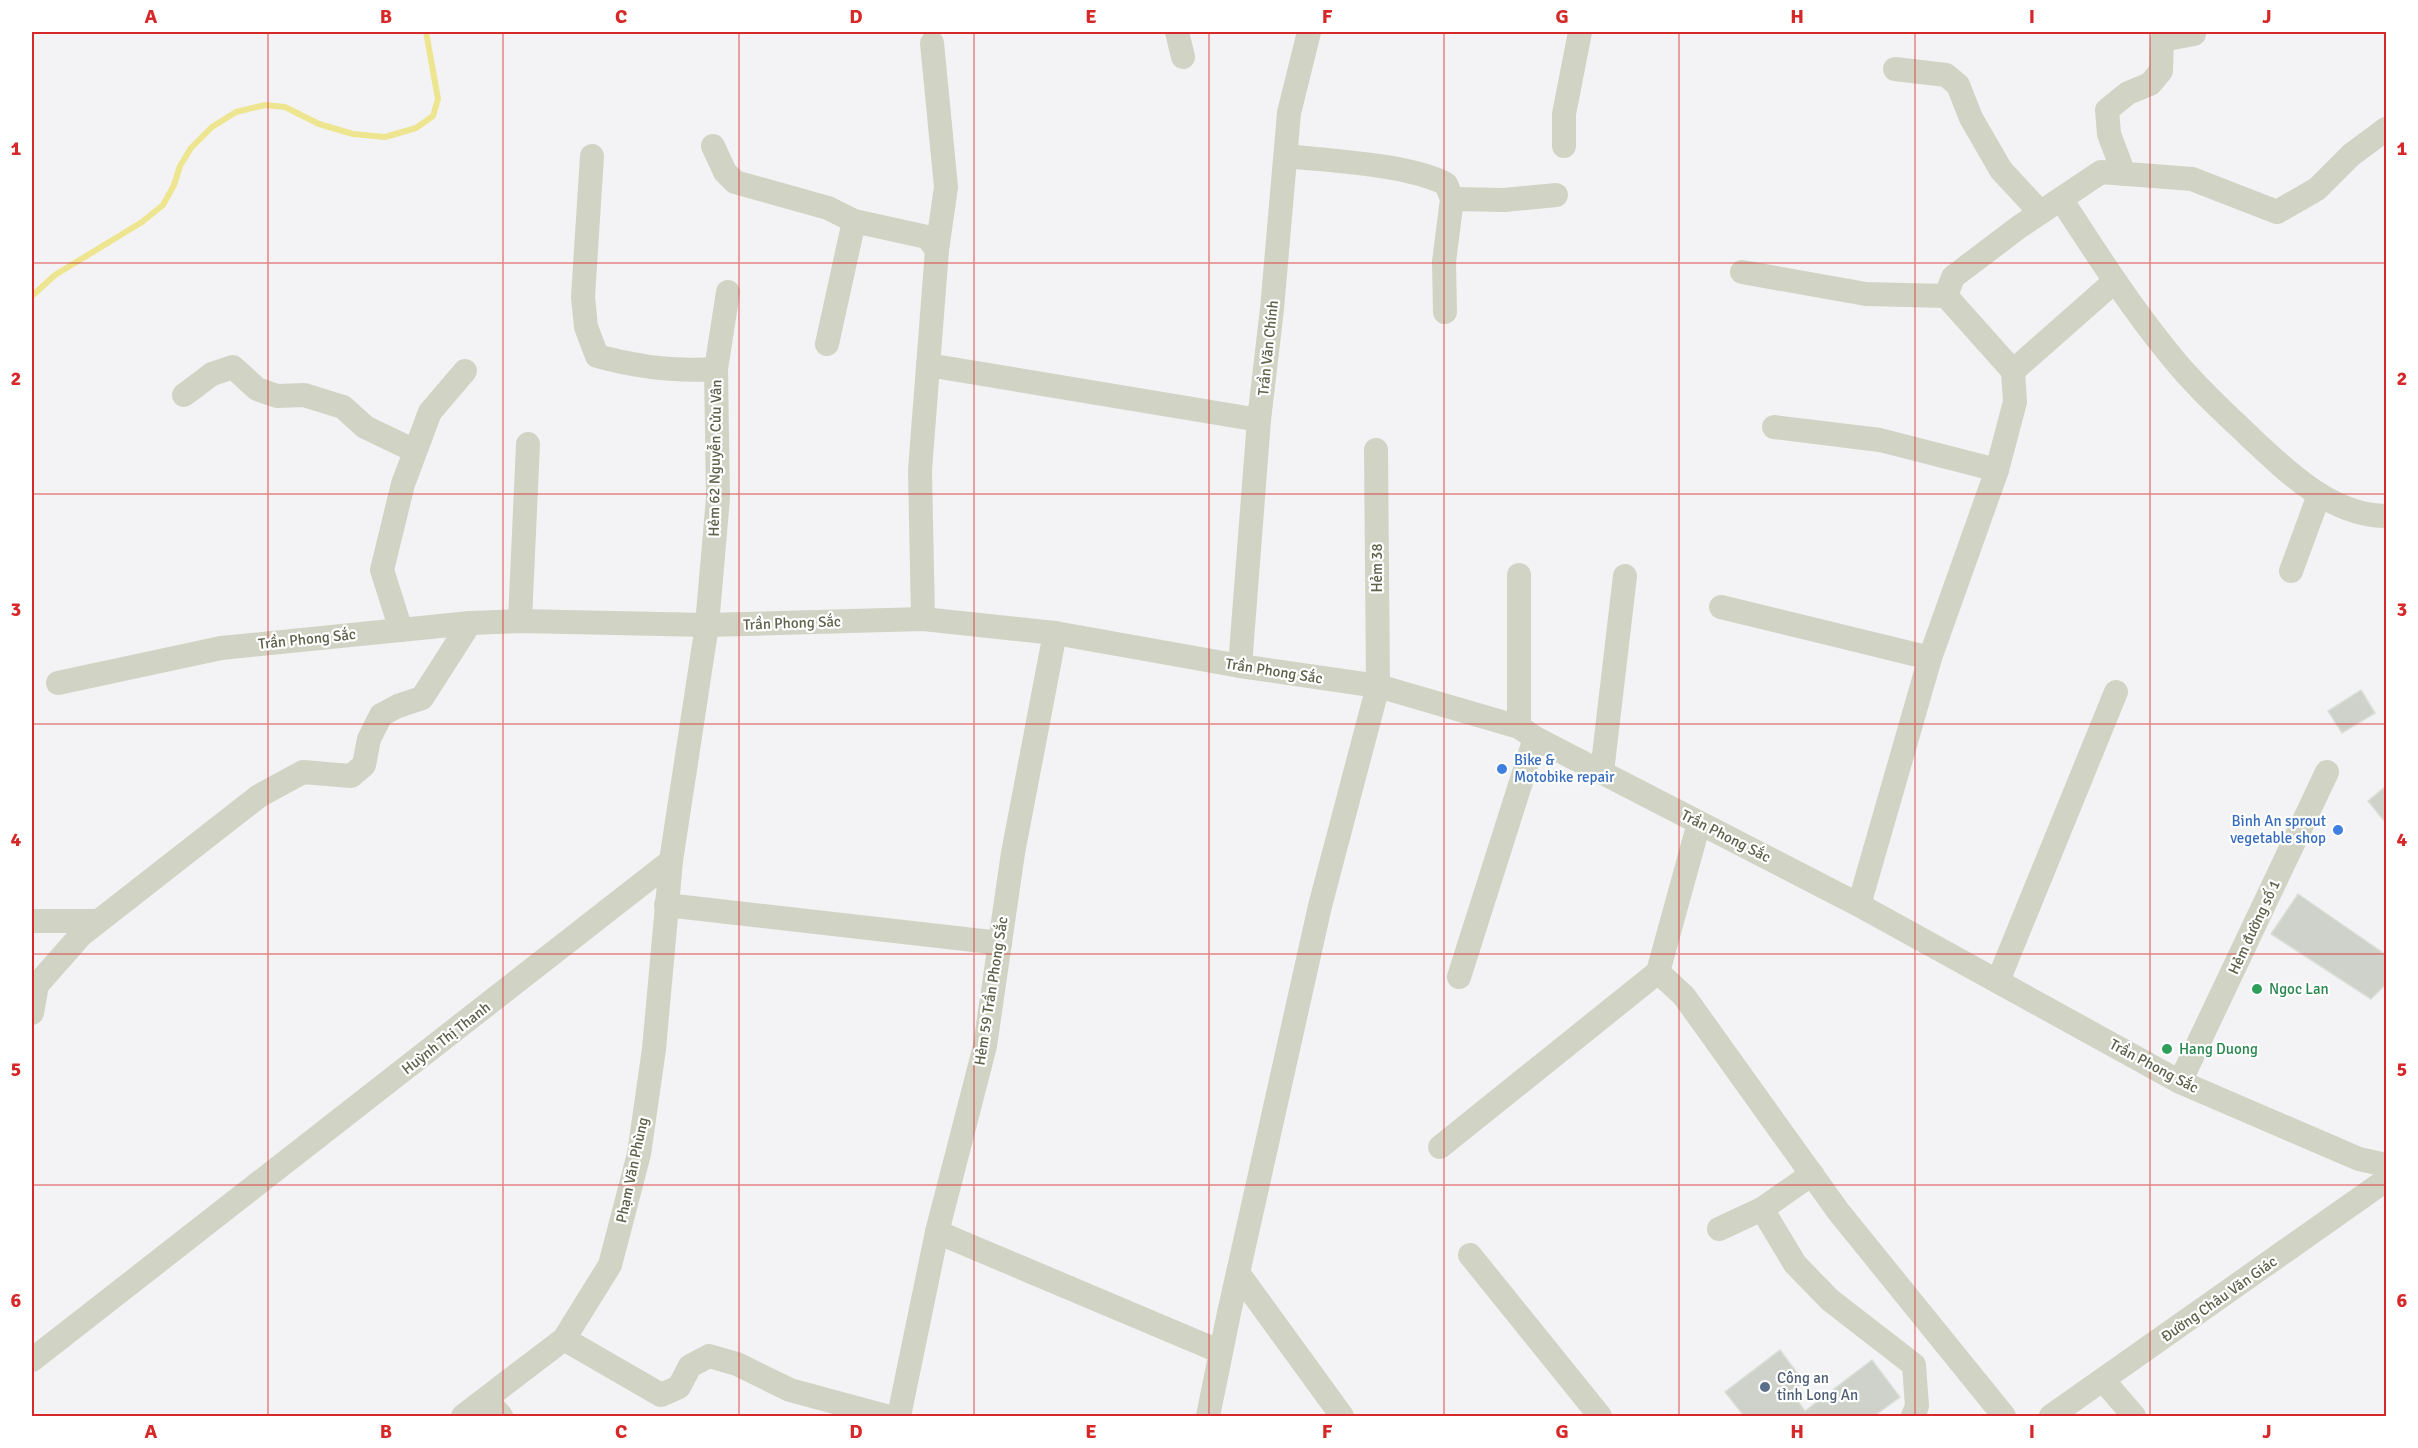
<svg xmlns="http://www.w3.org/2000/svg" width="2418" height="1448" viewBox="0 0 2418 1448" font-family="Signika,sans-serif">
	<rect width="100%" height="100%" fill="#f3f3f5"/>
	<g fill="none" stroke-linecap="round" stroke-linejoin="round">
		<!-- stream -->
		<path stroke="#eee590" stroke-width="6" d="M32,296L55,275L142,222L163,205L174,185L180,166L191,148L212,127L236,112L265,105L285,107L319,124L353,134L385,137L416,128L433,116L438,99L426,32"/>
	</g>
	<!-- building -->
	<g fill="#cfd2ca" stroke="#dbded7" stroke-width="1.5">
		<path d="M2361,690L2375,713L2342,733L2328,711Z"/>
		<path d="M2386,786V821L2385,822L2368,801Z"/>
		<path d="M2298,894L2386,955V984L2371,999L2271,934Z"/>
		<path d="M1780,1350L1804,1382L1791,1392L1805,1411L1872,1360L1900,1397L1874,1416H1744L1725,1392Z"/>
	</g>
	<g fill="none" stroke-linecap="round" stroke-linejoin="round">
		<!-- minor -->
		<g stroke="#d1d4c4" stroke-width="24">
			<path d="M1177,32L1183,57"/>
			<path d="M932,43L946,187L937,250"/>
			<path d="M1895,69L1946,75L1958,85L1971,118L2001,170L2040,212"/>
			<path d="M713,146L725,172L735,182L828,208L854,221L927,237L937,250L920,470L923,619"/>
			<path d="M1564,146V114L1580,32"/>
			<path d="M592,156L583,297L586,327L597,356C637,367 675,372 716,369"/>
			<path d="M1286,156C1330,161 1408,164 1446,184L1452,199L1444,262L1445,312"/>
			<path d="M2124,174L2109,134L2107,110L2128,93L2150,84L2161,71L2162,40L2194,34"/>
			<path d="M1452,199L1504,200L1556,195"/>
			<path d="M2061,199C2096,253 2130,306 2171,356C2195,386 2224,412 2251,438C2288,473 2333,516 2386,516"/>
			<path d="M1742,272L1866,294L1946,296"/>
			<path d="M827,344L854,221"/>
			<path d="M928,365L1259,420"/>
			<path d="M2013,371L1946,296L1953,277L2019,227L2101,172L2192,179L2277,212L2317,189L2351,155L2386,129"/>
			<path d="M2013,371L2115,281"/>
			<path d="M184,395L212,374L233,367L257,389L277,396L304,395L343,407L365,427L415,451"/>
			<path d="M1774,427L1880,440L1997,470"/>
			<path d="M2291,571L2319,495"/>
			<path d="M1721,607L1930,658"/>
			<path d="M520,621L528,444"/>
			<path d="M401,630L382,570L392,529L403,484L430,412L465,371"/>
			<path d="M1240,666L1259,420L1272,309L1289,113L1309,32"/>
			<path d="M58,683L221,648L470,623L520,621L707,625L923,619L1055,633L1240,666L1378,686L1519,727L1535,738L1859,905L2180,1082L2359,1159L2386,1165"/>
			<path d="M1519,727V575"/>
			<path d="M1602,772L1625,576"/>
			<path d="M1699,823L1658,972L1684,996L1838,1211L2004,1416"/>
			<path d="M666,905L1000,943"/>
			<path d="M1859,905L1930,658L1997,470L2015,402L2013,371"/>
			<path d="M32,921H98"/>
			<path d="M1459,977L1535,738"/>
			<path d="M1998,981L2116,692"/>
			<path d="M32,1013L37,985L81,935L259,796L303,772L351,776L364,765L369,739L381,715L398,706L422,698L470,623"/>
			<path d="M2180,1082L2327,772"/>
			<path d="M1440,1147L1658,972"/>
			<path d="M1762,1209L1812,1174"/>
			<path d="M1719,1229L1762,1209L1795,1264L1830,1300L1914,1365L1917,1406L1913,1416"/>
			<path d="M937,1232L1221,1352"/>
			<path d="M1470,1255L1600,1416"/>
			<path d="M1238,1273L1342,1416"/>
			<path d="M564,1339L661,1395L679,1387L690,1366L709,1356L737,1364L790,1390L886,1416"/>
			<path d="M32,1360L671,861L707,625L718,498L716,369L728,292"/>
			<path d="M2103,1380L2134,1416"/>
			<path d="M486,1399L501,1416"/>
			<path d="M463,1416L564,1339L610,1265L639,1154L654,1049L671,861"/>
			<path d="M899,1416L937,1232L985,1046L1013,853L1055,633"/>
			<path d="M1208,1416L1229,1313L1320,906L1378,686L1376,450"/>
			<path d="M2051,1416L2386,1180"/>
		</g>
	</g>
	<!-- grid -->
	<path fill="none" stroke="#d62828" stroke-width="1.5" stroke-opacity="0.55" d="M268,32V1416M503,32V1416M739,32V1416M974,32V1416M1209,32V1416M1444,32V1416M1679,32V1416M1915,32V1416M2150,32V1416M32,263H2386M32,494H2386M32,724H2386M32,954H2386M32,1185H2386"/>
	<!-- markers -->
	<g fill="#3f7fe0" stroke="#fff" stroke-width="2">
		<circle cx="1502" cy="769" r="6"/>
		<circle cx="2338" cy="830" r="6"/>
	</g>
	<g fill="#2e9e5b" stroke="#fff" stroke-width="2">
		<circle cx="2257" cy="989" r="6"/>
		<circle cx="2167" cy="1049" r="6"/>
	</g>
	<circle fill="#5c6f8a" stroke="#fff" stroke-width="2" cx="1765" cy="1387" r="6"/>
	<g text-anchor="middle" stroke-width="4.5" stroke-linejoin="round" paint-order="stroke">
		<!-- street labels -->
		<g font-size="15" fill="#5d614a" stroke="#fff">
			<text transform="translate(1268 348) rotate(-84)" y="5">Trần Văn Chính</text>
			<text transform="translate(715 458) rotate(-89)" y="5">Hẻm 62 Nguyễn Cửu Vân</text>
			<text transform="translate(1377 568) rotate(-90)" y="5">Hẻm 38</text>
			<text transform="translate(792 623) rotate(-2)" y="5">Trần Phong Sắc</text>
			<text transform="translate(307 639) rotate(-6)" y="5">Trần Phong Sắc</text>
			<text transform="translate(1274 671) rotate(9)" y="5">Trần Phong Sắc</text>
			<text transform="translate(1726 836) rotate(27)" y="5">Trần Phong Sắc</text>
			<text transform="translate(2254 927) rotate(-65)" y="5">Hẻm đường số 1</text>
			<text transform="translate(991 991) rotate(-81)" y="5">Hẻm 59 Trần Phong Sắc</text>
			<text transform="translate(446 1038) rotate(-38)" y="5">Huỳnh Thị Thanh</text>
			<text transform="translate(2154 1066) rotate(28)" y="5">Trần Phong Sắc</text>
			<text transform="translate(632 1170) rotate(-78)" y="5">Phạm Văn Phùng</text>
			<text transform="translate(2219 1299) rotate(-35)" y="5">Đường Châu Văn Giác</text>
		</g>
		<!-- shop labels -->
		<g font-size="15" fill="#366cbe" stroke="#fff" text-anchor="start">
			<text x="1514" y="765">Bike &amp;<tspan x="1514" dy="17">Motobike repair</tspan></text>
			<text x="2326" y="826" text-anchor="end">Binh An sprout<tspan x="2326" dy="17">vegetable shop</tspan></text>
		</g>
		<!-- leisure labels -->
		<g font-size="15" fill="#27864d" stroke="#fff" text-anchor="start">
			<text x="2269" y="994">Ngoc Lan</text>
			<text x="2179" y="1054">Hang Duong</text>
		</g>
		<!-- service labels -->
		<g font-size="15" fill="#4e5e75" stroke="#fff" text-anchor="start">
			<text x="1777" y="1383">Công an<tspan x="1777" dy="17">tỉnh Long An</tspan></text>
		</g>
	</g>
	<!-- border -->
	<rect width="2418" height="1448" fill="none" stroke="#ffffff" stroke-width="66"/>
	<rect x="33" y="33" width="2352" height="1382" fill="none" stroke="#d62828" stroke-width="2"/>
	<g font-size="20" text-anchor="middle" font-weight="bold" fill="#d62828">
		<text x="151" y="23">A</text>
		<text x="386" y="23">B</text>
		<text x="621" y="23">C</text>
		<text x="856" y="23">D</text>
		<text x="1091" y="23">E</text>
		<text x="1327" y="23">F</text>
		<text x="1562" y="23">G</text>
		<text x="1797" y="23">H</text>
		<text x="2032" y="23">I</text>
		<text x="2267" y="23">J</text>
		<text x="16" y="155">1</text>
		<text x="2402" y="155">1</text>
		<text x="16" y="385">2</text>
		<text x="2402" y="385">2</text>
		<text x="16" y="616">3</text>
		<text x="2402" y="616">3</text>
		<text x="16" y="846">4</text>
		<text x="2402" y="846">4</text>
		<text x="16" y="1076">5</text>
		<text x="2402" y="1076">5</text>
		<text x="16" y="1307">6</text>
		<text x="2402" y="1307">6</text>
		<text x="151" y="1438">A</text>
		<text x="386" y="1438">B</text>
		<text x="621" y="1438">C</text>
		<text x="856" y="1438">D</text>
		<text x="1091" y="1438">E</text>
		<text x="1327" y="1438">F</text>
		<text x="1562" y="1438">G</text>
		<text x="1797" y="1438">H</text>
		<text x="2032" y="1438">I</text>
		<text x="2267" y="1438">J</text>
	</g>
</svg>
